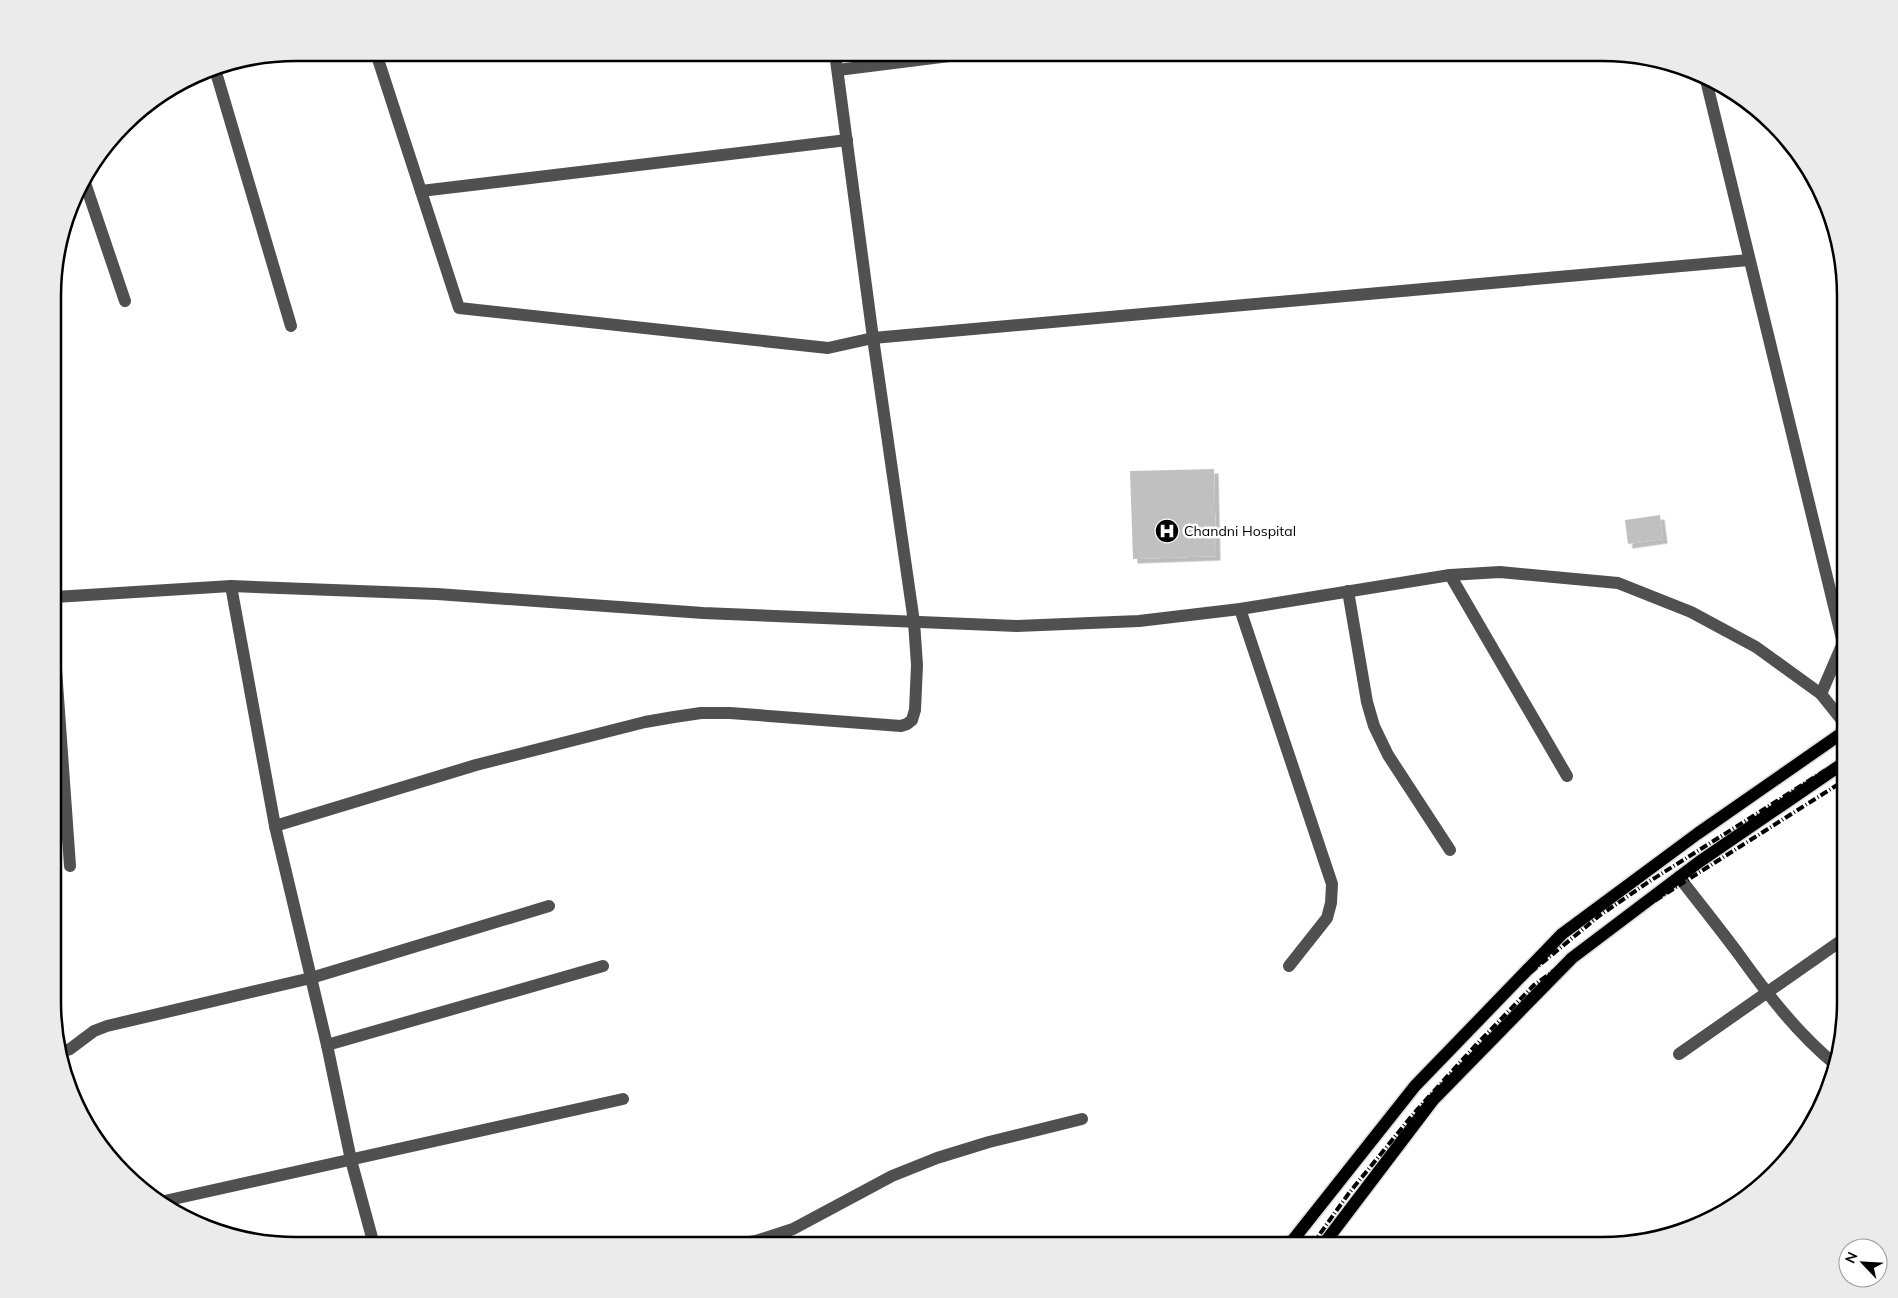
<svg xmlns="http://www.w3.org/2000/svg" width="1898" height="1298" viewBox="0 0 1898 1298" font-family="Mulish,sans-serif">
	<defs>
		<filter id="shadow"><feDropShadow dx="4.5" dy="4.5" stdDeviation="0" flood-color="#0004"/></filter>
	</defs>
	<rect width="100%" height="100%" fill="#fff"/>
	<!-- building -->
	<g fill="#c0c0c0" filter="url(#shadow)">
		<path d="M1214,469L1216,556L1133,559L1130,471Z"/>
		<path d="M1660,515L1663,539L1628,544L1625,520Z"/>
	</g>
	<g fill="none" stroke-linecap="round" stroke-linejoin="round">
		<!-- major casing -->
		<g stroke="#dbdbdb" stroke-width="15">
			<g id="major">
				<path d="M1289,1245L1415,1086L1562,934L1697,834L1845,731"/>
				<path d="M1323,1245L1433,1100L1572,958L1699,862L1845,762"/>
			</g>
		</g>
		<!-- minor -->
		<g stroke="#505050" stroke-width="12">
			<path d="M376,53L459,308L828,348L873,338L1749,260"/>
			<path d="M378,58L397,53"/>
			<path d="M215,69L291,326"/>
			<path d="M838,70L973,53"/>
			<path d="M1706,80L1843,643L1821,694"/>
			<path d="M84,180L125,301"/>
			<path d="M421,191L847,140"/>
			<path d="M1450,575L1567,776"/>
			<path d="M231,586L275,826L327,1045L351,1160L374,1245"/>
			<path d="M1348,591L1367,702L1374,726L1388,755L1450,850"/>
			<path d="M55,597L231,586L437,594L703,613L1017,626L1139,621L1240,609L1450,575L1500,572L1618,583L1691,612L1756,647L1821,694L1845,724"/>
			<path d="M1240,609L1332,884L1331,903L1327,918L1289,966"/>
			<path d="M55,655L70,866"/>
			<path d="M275,826L476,765L645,722L674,717L701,713H730L901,726L907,724L912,720L915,710L917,665L914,622L873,338L835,53"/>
			<path d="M1679,877C1699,903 1720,929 1740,956C1768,995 1798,1034 1836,1065"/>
			<path d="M327,1045L603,966"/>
			<path d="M61,1052L70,1049L94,1031L107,1026L311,978L549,906"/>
			<path d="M1679,1054L1845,938"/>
			<path d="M160,1202L623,1099"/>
			<path d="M729,1245L756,1241L793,1229L892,1176L937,1158L989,1142L1082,1119"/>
		</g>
		<!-- major -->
		<use href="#major" stroke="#000" stroke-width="12"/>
		<!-- rail -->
		<g stroke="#000" stroke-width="4" stroke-dasharray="8 2.5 1 2.5" stroke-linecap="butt">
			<path d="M1291,1245L1332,1187L1404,1096L1525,977L1599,916L1650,881L1845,758"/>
			<path d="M1312,1245L1349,1193L1415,1112L1474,1047L1534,985L1640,910L1845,780"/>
		</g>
	</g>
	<!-- icons -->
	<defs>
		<g id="hospital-disc" transform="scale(1.25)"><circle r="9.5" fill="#000" stroke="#fff"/><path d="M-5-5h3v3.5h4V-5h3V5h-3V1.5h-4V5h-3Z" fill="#fff"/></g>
	</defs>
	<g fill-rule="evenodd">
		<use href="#hospital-disc" x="1167" y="531"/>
	</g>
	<g text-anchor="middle" stroke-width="5" stroke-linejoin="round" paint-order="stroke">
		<!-- poi labels -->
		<g font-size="14" fill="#000" stroke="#fff" text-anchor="start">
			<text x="1184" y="536">Chandni Hospital</text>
		</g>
	</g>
	<!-- crop -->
	<path d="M0 0H1898V1298H0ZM296 61H1602A235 235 0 0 1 1837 296V1002A235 235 0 0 1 1602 1237H296A235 235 0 0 1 61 1002V296A235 235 0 0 1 296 61Z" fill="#ebebeb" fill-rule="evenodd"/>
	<path fill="none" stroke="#000" stroke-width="2.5" d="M296 61H1602A235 235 0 0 1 1837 296V1002A235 235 0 0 1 1602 1237H296A235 235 0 0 1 61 1002V296A235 235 0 0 1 296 61Z"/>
	<!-- north arrow -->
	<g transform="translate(1863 1263) rotate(295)"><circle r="24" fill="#ffffff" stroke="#999999"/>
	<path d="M0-4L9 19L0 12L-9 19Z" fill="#000000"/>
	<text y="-8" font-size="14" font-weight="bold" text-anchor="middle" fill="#000000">N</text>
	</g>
</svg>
